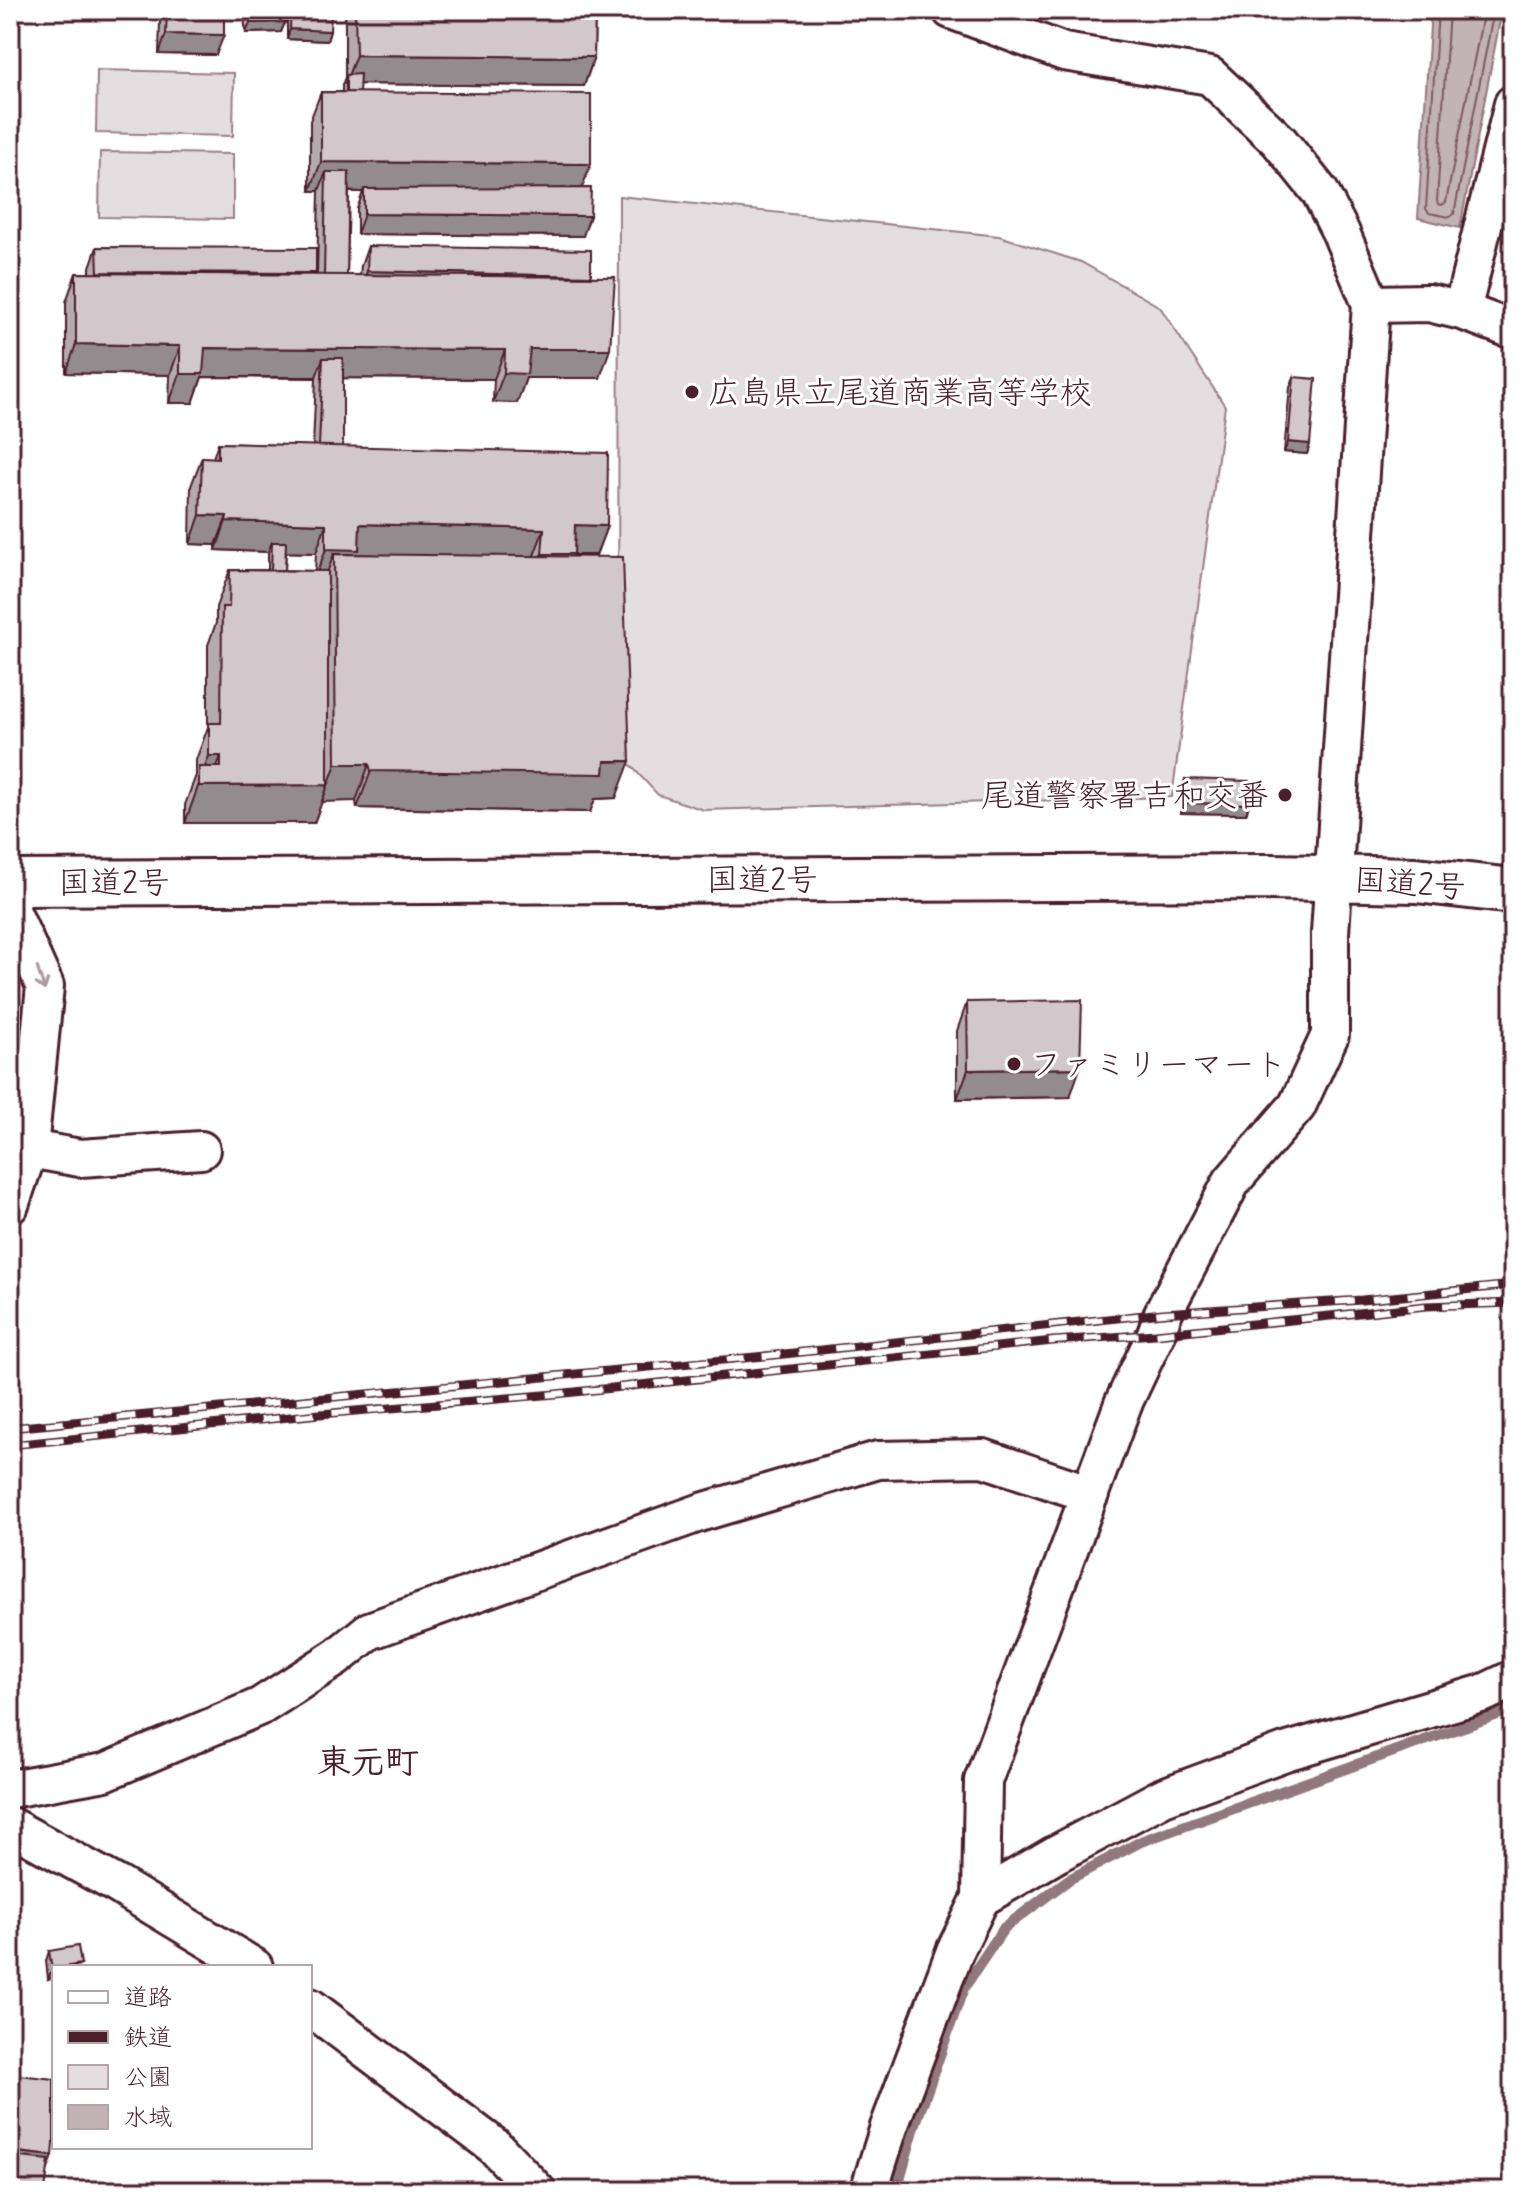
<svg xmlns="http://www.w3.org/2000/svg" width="1523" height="2201" viewBox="0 0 1523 2201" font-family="Mynerve,'Klee One',sans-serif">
	<rect width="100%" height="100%" fill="#fff"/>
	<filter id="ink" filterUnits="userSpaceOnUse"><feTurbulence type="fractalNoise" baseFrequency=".0125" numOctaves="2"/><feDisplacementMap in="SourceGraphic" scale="16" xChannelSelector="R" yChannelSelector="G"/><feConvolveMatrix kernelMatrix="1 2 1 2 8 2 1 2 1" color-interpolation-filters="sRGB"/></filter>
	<g filter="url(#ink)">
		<!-- green -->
		<g fill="#e5dee0" stroke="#987e86" stroke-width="2">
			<path d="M97,70L234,73L233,136L96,133Z"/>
			<path d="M100,152L233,154V219L99,217Z"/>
			<path d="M619,196L999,236L1081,262L1160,307L1225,406L1172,797L704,810L658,795L623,757L618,683Z"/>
		</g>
		<!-- water -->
		<path fill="#c1b3b6" stroke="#91787e" stroke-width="2" d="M1431,10H1502L1460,228L1418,218Z"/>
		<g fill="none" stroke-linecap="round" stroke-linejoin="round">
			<!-- shore -->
			<g stroke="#7a5a63" stroke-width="2">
				<path d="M1438,10L1426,209L1429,213L1450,217L1454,214L1494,10"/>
				<path d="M1449,10L1437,201L1438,204L1442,205L1446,202L1484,10"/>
			</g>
			<!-- stream -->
			<path stroke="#91787e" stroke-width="11" d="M896,2191L915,2125L963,1989L1004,1928L1068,1880L1142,1841L1513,1709"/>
			<!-- minor casing -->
			<g stroke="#4a1f2b" stroke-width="42">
				<g id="minor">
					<path d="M1371,304L1429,303L1462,311L1513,330"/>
					<path d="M1462,311L1513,104"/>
					<path d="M10,908L45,986L29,1149L10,1205"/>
					<path d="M29,1149L80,1158L201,1150"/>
					<path d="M10,1789L105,1772L261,1706L337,1657L369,1631L702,1512L878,1460L983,1458L1090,1494"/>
					<path d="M10,1826L118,1885L254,1967"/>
					<path d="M981,1898L1058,1853L1163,1797L1285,1752L1484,1693L1513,1679"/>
					<path d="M310,2007L494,2146L537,2191"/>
					<path d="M869,2191L889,2127L955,1951L981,1898L983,1781L1123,1404L1156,1334L1163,1313L1232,1181L1297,1106L1330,1035V933L1371,304L1341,233L1320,192L1279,141L1210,76L1064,52L951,10"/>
				</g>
			</g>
			<!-- trunk casing -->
			<g stroke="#4a1f2b" stroke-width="50">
				<path id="trunk" d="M10,883L1271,877L1416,880L1513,891"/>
			</g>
			<!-- minor -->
			<use href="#minor" stroke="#fff" stroke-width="36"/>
			<!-- trunk -->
			<use href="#trunk" stroke="#fff" stroke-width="44"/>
			<!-- rail casing -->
			<g stroke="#4a1f2b" stroke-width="9">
				<g id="rail">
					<path d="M10,1428L775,1355L1163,1313L1362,1300L1513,1285"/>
					<path d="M10,1445L320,1414L556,1394L1053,1341L1156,1334L1426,1306L1513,1303"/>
				</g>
			</g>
			<!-- rail -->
			<use href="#rail" stroke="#fff" stroke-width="6" stroke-dasharray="18" stroke-linecap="butt"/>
		</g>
		<!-- wall -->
		<g fill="#b5abaf" stroke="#4a1f2b" stroke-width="2" fill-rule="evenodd">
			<path d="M164,10H224L216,55L159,54L160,21Z"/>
			<path d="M247,10H285V22L281,32L246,33L244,18Z"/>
			<path d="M291,10L330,31L327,41L287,39V20Z"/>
			<path d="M345,10H595L594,57L584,86L359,84V93L582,188L583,236L357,234V209L363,192H349L347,275H360L361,266L368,246L591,277L600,378H526L517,403L493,402L494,379L343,378V447L607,526L596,555H574L573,557L616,798L595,799L590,812L357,808L356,801H322L314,823H185V805L196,775V760L208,727V645L216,623V607L230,570H268V552L216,550V545L190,544L191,486L202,457L213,458L218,443L313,446L316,378L202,377L193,403H169L170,375L66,373V302L76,273H90V267L97,247L317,275L319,191H310V121L321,92H342V85L345,77ZM286,552L316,553L315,571L285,570Z"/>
			<path d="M1294,377L1310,444L1307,454L1284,452L1290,387Z"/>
			<path d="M1185,779L1249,804L1246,814L1181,813V789Z"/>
			<path d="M967,1002L1070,1097L957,1099V1031Z"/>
			<path d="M49,1951L81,1964L48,1979L46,1961Z"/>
		</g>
		<!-- shaded-wall -->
		<g fill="#938b8e" stroke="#4a1f2b" stroke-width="2">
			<path d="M285,22L281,32L246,33L250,23Z"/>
			<path d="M290,29L330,31L327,41L287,39Z"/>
			<path d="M166,34L224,35L216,55L159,54Z"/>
			<path d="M356,55L594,57L584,86L345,84Z"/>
			<path d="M321,162L591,164L580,193L364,189L363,192L326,191V172L319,191H310Z"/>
			<path d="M364,214L590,216L583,236L357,234Z"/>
			<path d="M367,271L591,276L584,296L360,291Z"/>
			<path d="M98,272L316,273L309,293L91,291Z"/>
			<path d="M76,344L180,346L170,375L66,373Z"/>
			<path d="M205,348L505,350L494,379L322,378L323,358L316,377H202L193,403H169L180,374Z"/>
			<path d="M530,349H610L600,378H526L517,403L493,402L504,373Z"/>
			<path d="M1288,442L1310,444L1307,454L1284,452Z"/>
			<path d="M200,515L227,516L216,545L190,544Z"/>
			<path d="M226,521L326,524L316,553L272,552V542L268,552L216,550Z"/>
			<path d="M360,524L544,529L533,558L334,554L325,578H315L326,549Z"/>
			<path d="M575,525L607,526L596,555H574L563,583H532L542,554Z"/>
			<path d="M209,756H221L210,786L328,785L314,823H185Z"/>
			<path d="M630,761L616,798L595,799L590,812L357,808L371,771Z"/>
			<path d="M336,764H369L356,801L322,802Z"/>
			<path d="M1185,803L1249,804L1246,814L1181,813Z"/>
			<path d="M1080,1068L1070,1097L957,1099L968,1070Z"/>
			<path d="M52,1969H54V1978L48,1979Z"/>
			<path d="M10,2151L53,2156L42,2185L10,2181Z"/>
		</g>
		<!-- building -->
		<g fill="#d2c7cb" stroke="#4a1f2b" stroke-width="2">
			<path d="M167,10H224V35L166,34Z"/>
			<path d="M248,10H285V22L250,23Z"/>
			<path d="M291,10L331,12L330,31L290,29Z"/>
			<path d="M355,10H595L594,57L356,55Z"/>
			<path d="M360,74L359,93L346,92V75Z"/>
			<path d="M321,92L591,94V164L321,162Z"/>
			<path d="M326,172H349L347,275H324Z"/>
			<path d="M591,188L590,216L364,214V189Z"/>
			<path d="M368,246L591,250V276L367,271Z"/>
			<path d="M97,247L316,248V273L98,272Z"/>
			<path d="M76,273L615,277L610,349H530L527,374L504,373L505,350L205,348L203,374H180V346L76,344Z"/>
			<path d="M323,358H343V447L319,446Z"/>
			<path d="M1294,377L1316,379L1310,444L1288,442Z"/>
			<path d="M218,443L608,453L607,526L575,525L574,554H542L544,529L360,524L359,550L326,549V524L226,521L227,516L200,515L202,457L218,458Z"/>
			<path d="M272,542H286L285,570H271Z"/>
			<path d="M334,554L623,557L630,761H605L604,774L371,771L369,764H336Z"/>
			<path d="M230,570L328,571V785L199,786V767H221V756H209V723H221L222,607H229Z"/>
			<path d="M1185,779L1250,781L1249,804L1185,803Z"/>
			<path d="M1082,1000L1080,1068L968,1070L967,1002Z"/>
			<path d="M78,1946L81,1964L64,1967H54V1969H52L49,1951Z"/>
			<path d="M10,2074L54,2079V2144L53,2156L10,2151Z"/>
			<path d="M10,2156L49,2160L45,2191H10Z"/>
		</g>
		<!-- one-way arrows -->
		<defs><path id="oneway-shaft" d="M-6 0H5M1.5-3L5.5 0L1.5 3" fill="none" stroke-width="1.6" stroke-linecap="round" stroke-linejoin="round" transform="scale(2)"/></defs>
		<use stroke="#ae9aa0" href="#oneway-shaft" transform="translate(41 979) rotate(72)"/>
	</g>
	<!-- markers -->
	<g fill="#4a1f2b" stroke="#fff" stroke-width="3">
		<circle cx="692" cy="392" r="8"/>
		<circle cx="1285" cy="795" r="8"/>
		<circle cx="1014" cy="1064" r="8"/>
	</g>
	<g text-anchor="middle" stroke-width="6" stroke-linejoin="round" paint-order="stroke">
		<!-- poi labels -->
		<g font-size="32" fill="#4a1f2b" stroke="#fff" text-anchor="start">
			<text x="708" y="403">広島県立尾道商業高等学校</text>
			<text x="1269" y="806" text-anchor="end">尾道警察署吉和交番</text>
			<text x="1030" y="1075">ファミリーマート</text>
		</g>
		<!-- street labels -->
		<g font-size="32" fill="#4a1f2b" stroke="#fff">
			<text x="762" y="890">国道2号</text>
			<text x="114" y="893">国道2号</text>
			<text transform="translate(1410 883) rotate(4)" y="11">国道2号</text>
		</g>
		<!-- neighbourhood labels -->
		<g font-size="34" font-weight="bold" fill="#4a1f2b" stroke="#fff">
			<text x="368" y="1773">東元町</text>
		</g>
	</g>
	<!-- margin -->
	<rect width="1523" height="2201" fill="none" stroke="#fff" stroke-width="40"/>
	<rect x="20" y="20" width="1483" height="2161" fill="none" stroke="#4a1f2b" stroke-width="3" filter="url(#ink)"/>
	<!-- legend -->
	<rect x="52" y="1965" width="260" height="184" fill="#ffffff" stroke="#b7a5aa" stroke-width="2"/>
	<rect x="68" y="1991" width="40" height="12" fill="#ffffff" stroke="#b7a5aa" stroke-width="2"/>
	<text x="124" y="2005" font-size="24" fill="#4a1f2b">道路</text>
	<rect x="68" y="2031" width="40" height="12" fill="#4a1f2b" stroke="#b7a5aa" stroke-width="2"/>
	<text x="124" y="2045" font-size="24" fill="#4a1f2b">鉄道</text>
	<rect x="68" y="2065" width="40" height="24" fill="#e5dee0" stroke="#b7a5aa" stroke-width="2"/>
	<text x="124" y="2085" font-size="24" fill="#4a1f2b">公園</text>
	<rect x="68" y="2105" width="40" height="24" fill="#c1b3b6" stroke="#b7a5aa" stroke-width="2"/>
	<text x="124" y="2125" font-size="24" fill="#4a1f2b">水域</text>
</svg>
